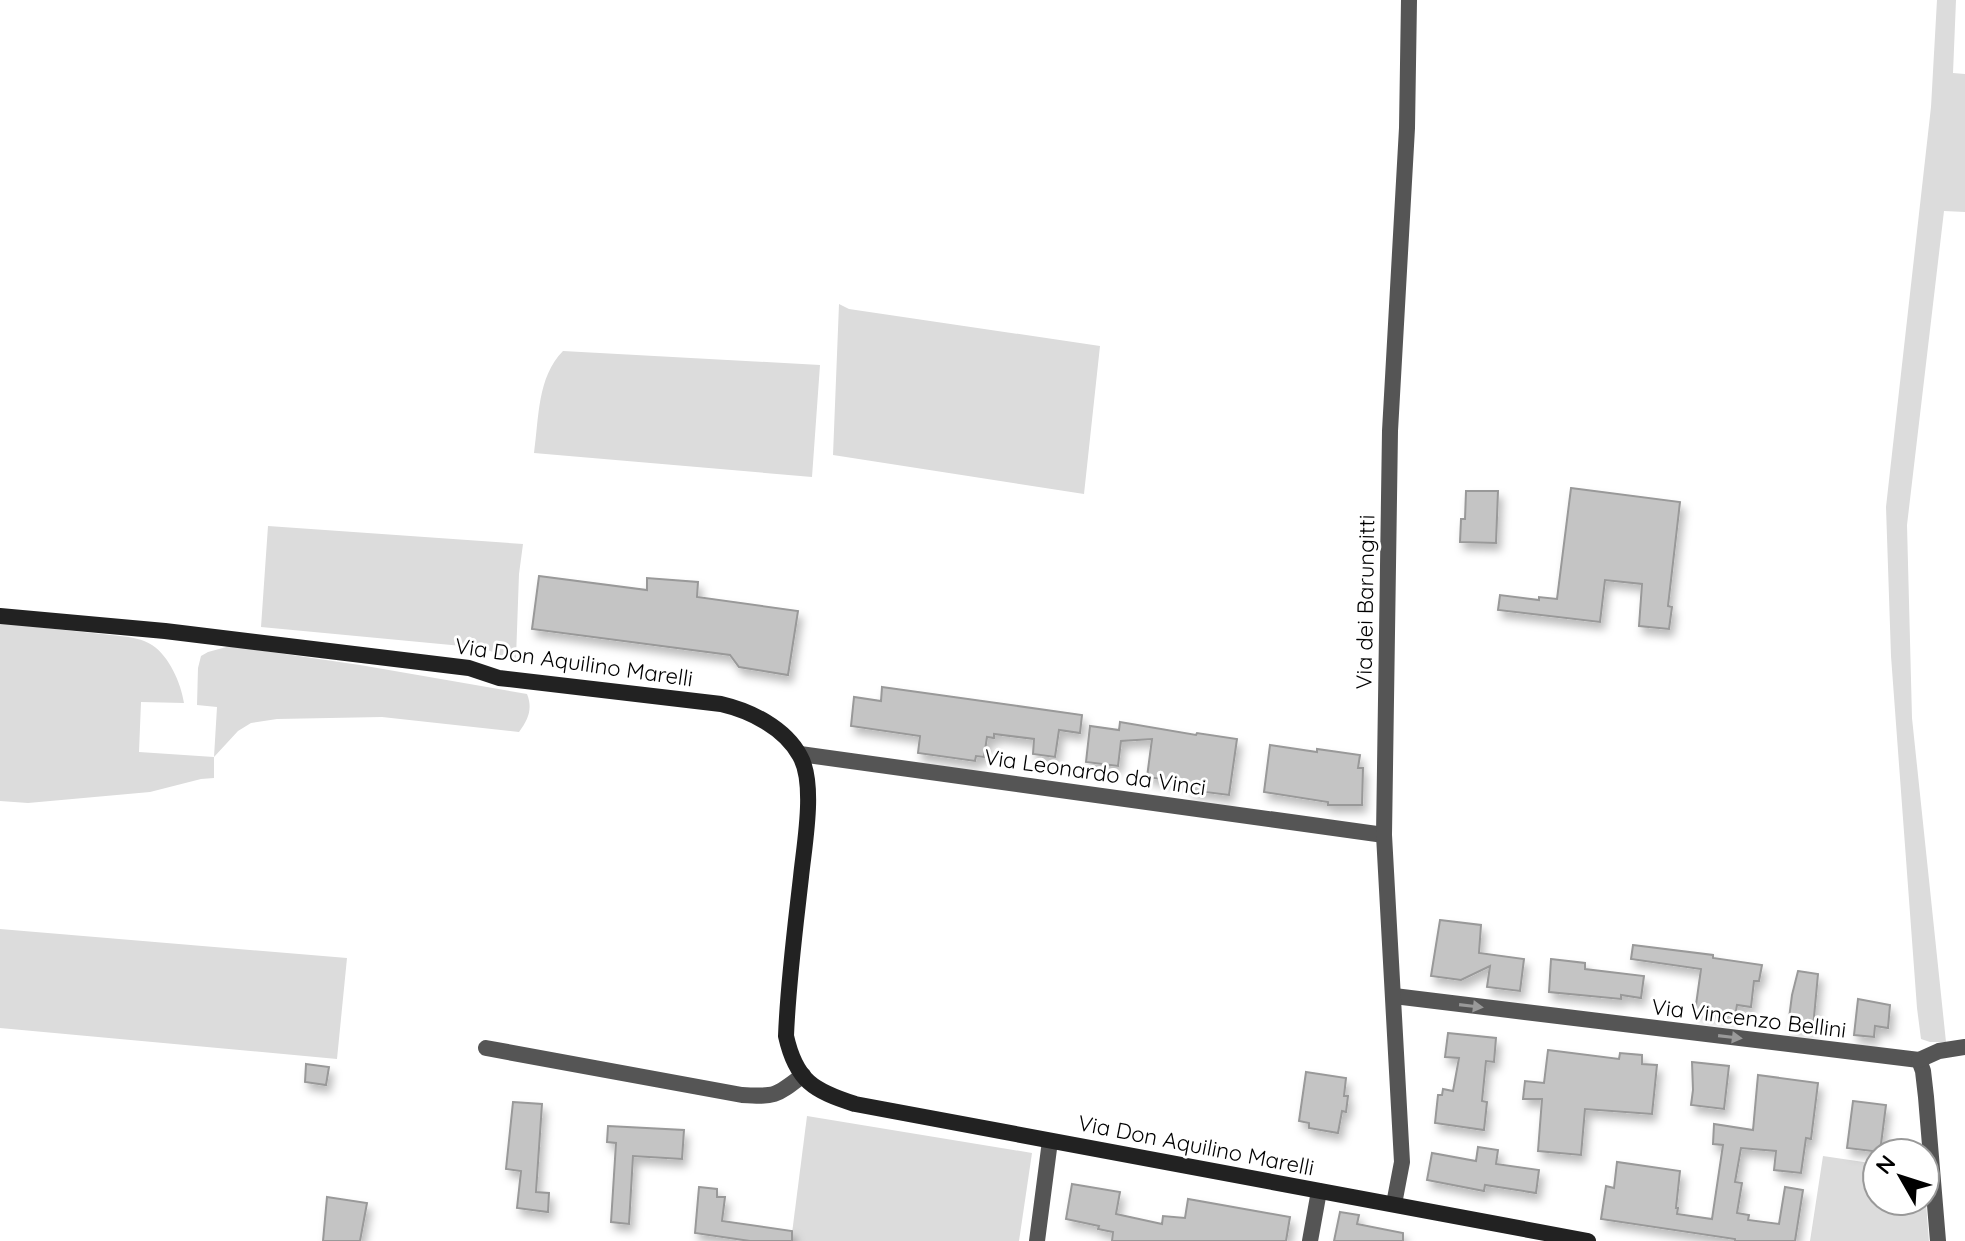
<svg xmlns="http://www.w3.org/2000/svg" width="1965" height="1241" viewBox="0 0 1965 1241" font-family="Quicksand,sans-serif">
	<defs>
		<filter id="shadow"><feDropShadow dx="4" dy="7" stdDeviation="4" flood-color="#0004"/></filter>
	</defs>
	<rect width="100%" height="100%" fill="#fff"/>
	<!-- green -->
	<g fill="#dcdcdc">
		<path d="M1937,0H1956L1953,73L1965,74V212L1944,211L1907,525L1912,718L1946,1042H1930L1921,1039L1917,1008L1891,656L1886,507L1931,107Z"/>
		<path d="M839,304L849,309L1100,346L1084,494L833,455Z"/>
		<path d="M563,351L820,365L812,477L534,453C539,419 537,377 563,351Z"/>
		<path d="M268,526L523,544L519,574L516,658L505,657L483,648L261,627Z"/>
		<path d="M0,623L120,636C131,637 143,639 152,645C169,656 181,683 184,703L141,702L139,752L214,757L217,707L197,705L198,668L201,656L208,652L230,646L360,665L527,694C533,709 528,720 519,732L382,717L277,719L251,723L238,731L214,757V778L201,779L150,792L28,803L0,801Z"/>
		<path d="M0,929L347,958L337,1059L0,1028Z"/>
		<path d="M807,1116L1032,1153L1019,1241H791Z"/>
		<path d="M1823,1156L1877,1164V1201H1925V1190L1929,1241H1810Z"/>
	</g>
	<!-- building -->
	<g fill="#c4c4c4" stroke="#999" stroke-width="2" filter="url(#shadow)">
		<path d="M1571,488L1680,502L1668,606L1672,607L1669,629L1639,626L1642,584L1605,580L1600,622L1498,610L1500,595L1539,600V597L1557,599Z"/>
		<path d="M1466,491H1498L1496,543L1460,542L1461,519H1465Z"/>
		<path d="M539,576L647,590V578L698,582L697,597L798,611L788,675L739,667L730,655L532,629Z"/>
		<path d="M882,687L1082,715L1080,733L1059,730L1055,757L1033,754L1034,739L994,734V738L987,737L984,757L976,756L975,761L918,753L920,736L851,726L854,697L881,701Z"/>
		<path d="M1120,722L1196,735L1197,733L1237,739L1229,795L1189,790L1190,783L1147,777L1152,739L1121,741L1118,766L1086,762L1090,726L1119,730Z"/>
		<path d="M1270,745L1317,752V749L1360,755L1358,768H1363L1362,805H1328V802L1264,792Z"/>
		<path d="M1440,920L1481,925L1479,953L1524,959L1520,991L1487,987L1490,966L1461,980L1431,976Z"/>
		<path d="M1633,945L1713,955V958L1762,965L1759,981H1754L1751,1007L1737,1005L1735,1017L1695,1012L1701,969L1631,959Z"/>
		<path d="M1551,959L1585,963V969L1644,976L1641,998L1621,995V999L1549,992Z"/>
		<path d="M1798,971L1818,974L1813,1028L1788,1026L1792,995Z"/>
		<path d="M1858,999L1890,1005L1888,1028L1875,1026L1874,1037L1854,1035Z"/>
		<path d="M1448,1033L1496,1038L1494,1062L1486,1061L1482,1101L1487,1102L1484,1130L1435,1123L1438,1095H1442L1443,1089L1453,1091L1459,1058L1445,1057Z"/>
		<path d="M1548,1050L1619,1059L1620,1053L1642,1055V1064L1657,1065L1652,1114L1585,1109L1581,1155L1538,1151L1542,1099H1523L1525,1081L1544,1083Z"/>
		<path d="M1692,1062L1729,1066L1724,1109L1691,1105L1693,1090Z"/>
		<path d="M306,1064L329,1067L326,1085L305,1082Z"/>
		<path d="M1306,1072L1346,1078L1344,1096H1348L1346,1112L1342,1111L1338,1133L1309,1128V1123L1299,1121Z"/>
		<path d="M1758,1075L1818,1083L1811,1139L1806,1138L1801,1173L1774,1170L1776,1151L1741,1148L1735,1182L1742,1183L1737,1213L1749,1215L1748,1220L1779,1224L1785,1187L1803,1190L1795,1241H1735V1239L1601,1219L1606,1186L1614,1188L1617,1162L1680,1171L1676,1208H1678L1677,1214L1712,1219L1723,1145L1713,1144L1714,1124L1753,1130Z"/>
		<path d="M1853,1101L1886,1105L1880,1152L1847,1148Z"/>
		<path d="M513,1102L542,1104L536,1192L549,1193L548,1212L517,1208L521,1171L506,1169Z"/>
		<path d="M608,1126L684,1130L682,1159L633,1156L629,1224L611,1222L616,1143L607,1142Z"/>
		<path d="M1478,1147L1498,1150L1496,1164L1539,1170L1536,1193L1485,1185L1484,1191L1427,1180L1432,1153L1476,1161Z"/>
		<path d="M1072,1184L1120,1192L1116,1214L1162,1224L1163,1216L1185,1218L1188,1199L1290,1217L1286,1241H1112L1113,1232L1098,1229L1099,1226L1066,1219Z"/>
		<path d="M699,1187L717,1189V1197H725L722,1221L792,1231V1241H750L695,1233Z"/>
		<path d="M327,1197L367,1203L360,1241H323Z"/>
		<path d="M1340,1212L1359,1215L1357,1224L1403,1233V1241H1334Z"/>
	</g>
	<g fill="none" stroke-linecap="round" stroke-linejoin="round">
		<!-- street -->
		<g stroke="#555" stroke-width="16">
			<path d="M800,754L1384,835"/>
			<path d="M1394,996L1919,1060"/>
			<path d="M486,1048L742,1095C776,1097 776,1096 803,1075"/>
			<path d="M1919,1060L1923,1071L1926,1097L1938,1241"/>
			<path d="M1919,1060L1939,1051L1965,1047"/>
			<path d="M1394,1204L1402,1162L1384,835L1390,431L1407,128L1409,0"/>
			<path d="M1037,1241L1050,1141"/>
			<path d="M1310,1241L1319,1191"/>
		</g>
		<!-- secondary -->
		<path stroke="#222" stroke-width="16" d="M0,616L165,631L469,668L499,678L721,704C751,711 785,728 800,756C816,784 804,846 801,877C795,930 788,983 786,1036C796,1081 814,1091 855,1104L1588,1241"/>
	</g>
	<!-- one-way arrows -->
	<defs><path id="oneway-solid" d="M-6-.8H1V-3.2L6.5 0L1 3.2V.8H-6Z" transform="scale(2)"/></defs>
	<g fill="#999">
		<use href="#oneway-solid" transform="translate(1471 1006) rotate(7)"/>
		<use href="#oneway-solid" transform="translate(1730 1037) rotate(7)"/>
	</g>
	<g text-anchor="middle" stroke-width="6" stroke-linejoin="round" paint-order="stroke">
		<!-- street labels -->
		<g font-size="22" fill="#000" stroke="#fff">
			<text transform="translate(1365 602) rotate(-89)" y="8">Via dei Barungitti</text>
			<text transform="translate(574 662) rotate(8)" y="8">Via Don Aquilino Marelli</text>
			<text transform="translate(1095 772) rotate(8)" y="8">Via Leonardo da Vinci</text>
			<text transform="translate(1749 1018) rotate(7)" y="8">Via Vincenzo Bellini</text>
			<text transform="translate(1196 1145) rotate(11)" y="8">Via Don Aquilino Marelli</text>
		</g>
	</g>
	<!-- north arrow -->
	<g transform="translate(1901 1177) rotate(309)"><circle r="38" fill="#ffffff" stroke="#999999" stroke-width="2"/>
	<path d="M0-6L14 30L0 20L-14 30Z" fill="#000000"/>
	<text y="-12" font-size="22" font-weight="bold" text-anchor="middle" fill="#000000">N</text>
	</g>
</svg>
